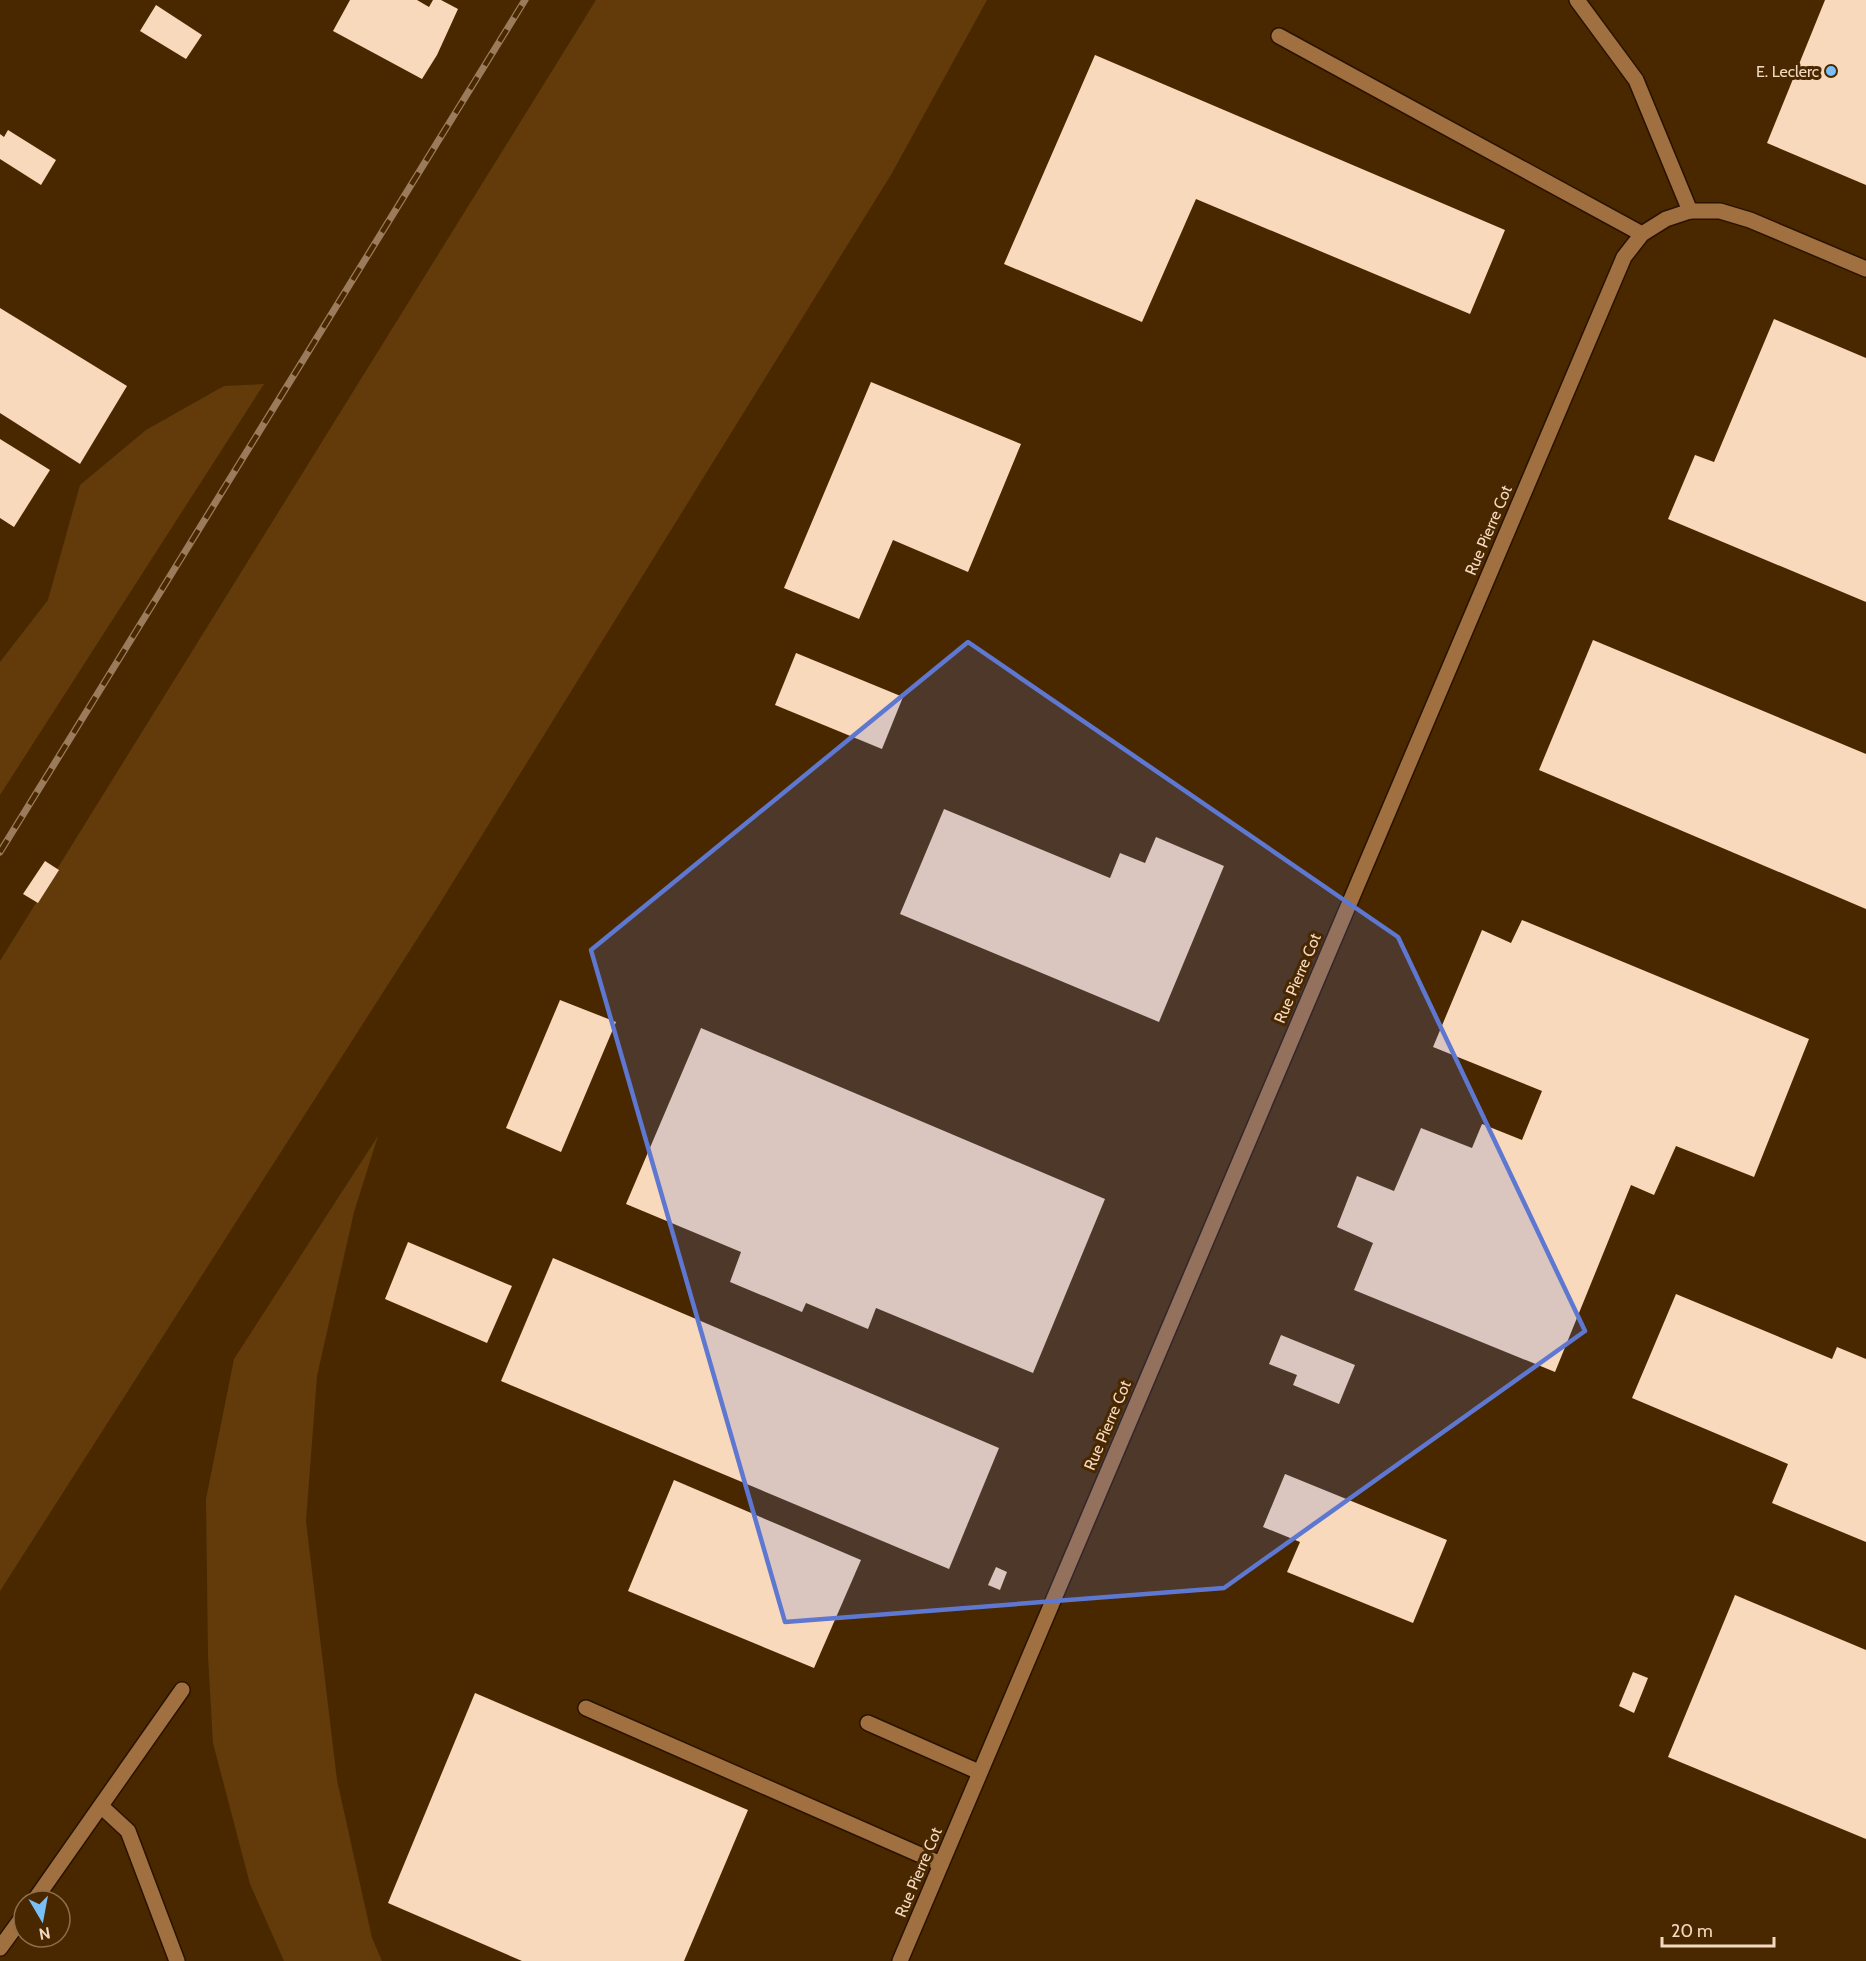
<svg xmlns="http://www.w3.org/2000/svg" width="1866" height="1961" viewBox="0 0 1866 1961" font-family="Cabin,sans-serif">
	<rect width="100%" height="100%" fill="#492800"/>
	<!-- green -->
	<g fill="#633b0b">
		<path d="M596,0H987L892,173L435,911L0,1591V961Z"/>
		<path d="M264,384L0,795V662L48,600L80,485L146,430L224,386Z"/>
		<path d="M378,1136L354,1212L317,1376L306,1521L337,1780L372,1938L382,1961H284L250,1884L213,1743L208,1656L206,1499L234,1359Z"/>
	</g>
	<!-- building -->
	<g fill="#f9d9bb">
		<path d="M350,0H417L429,7L433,0H441L458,9L437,55L422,79L333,31Z"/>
		<path d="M1825,0H1866V185L1767,143Z"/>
		<path d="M156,5L202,35L186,59L140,31Z"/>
		<path d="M1095,55L1505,230L1470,314L1196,199L1142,322L1004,264Z"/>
		<path d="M8,130L56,160L41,185L0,159V134L4,137Z"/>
		<path d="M0,308L127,386L80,464L0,413Z"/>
		<path d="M1774,319L1866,358V602L1668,519L1695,455L1714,462Z"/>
		<path d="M871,382L1021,444L968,572L893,540L859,619L784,588Z"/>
		<path d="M0,439L50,470L14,527L0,518Z"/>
		<path d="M1593,640L1866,754V909L1539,770Z"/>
		<path d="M796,653L903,697L882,749L775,705Z"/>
		<path d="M944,809L1110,878L1120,853L1145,863L1156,837L1224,866L1159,1022L900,914Z"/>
		<path d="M45,861L59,870L38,903L23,894Z"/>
		<path d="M1522,920L1809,1039L1754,1177L1676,1146L1654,1195L1631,1185L1555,1372L1354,1290L1373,1243L1337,1227L1357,1176L1394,1191L1421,1128L1472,1148L1482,1124L1522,1140L1542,1091L1433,1047L1482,930L1511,943Z"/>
		<path d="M560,1000L616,1022L561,1152L506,1128Z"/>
		<path d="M701,1028L1105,1199L1033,1373L876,1308L868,1329L806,1303L802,1312L730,1282L741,1252L626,1204Z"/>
		<path d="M408,1242L512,1286L487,1343L385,1299Z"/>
		<path d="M553,1258L999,1448L949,1569L501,1381Z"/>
		<path d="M1676,1294L1832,1359L1837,1347L1866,1359V1542L1772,1503L1788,1464L1632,1398Z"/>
		<path d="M1281,1335L1355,1365L1339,1404L1293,1385L1297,1375L1269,1364Z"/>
		<path d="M1285,1474L1447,1540L1413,1623L1287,1572L1300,1542L1263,1527Z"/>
		<path d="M674,1480L861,1560L814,1668L628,1591Z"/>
		<path d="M996,1567L1007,1572L1000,1590L988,1585Z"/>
		<path d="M1735,1595L1866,1650V1839L1668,1757Z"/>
		<path d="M1633,1672L1648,1678L1634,1713L1619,1706Z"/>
		<path d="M475,1693L748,1810L684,1961H522L388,1903Z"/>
	</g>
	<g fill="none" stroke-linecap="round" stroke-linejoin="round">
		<!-- service casing -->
		<g stroke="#291300" stroke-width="18">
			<g id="service">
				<path d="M1577,0L1636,80L1690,211"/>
				<path d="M1279,36L1642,234"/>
				<path d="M586,1708L941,1864"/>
				<path d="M868,1723L979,1772"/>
				<path d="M102,1807L128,1831L177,1961"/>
				<path d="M34,1901L182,1690"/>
				<path d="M0,1948L24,1915"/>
			</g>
		</g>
		<!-- minor casing -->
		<g stroke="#291300" stroke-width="18">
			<path id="minor" d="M900,1961L1624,257L1642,234L1666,219L1690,211H1720L1750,220L1866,269"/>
		</g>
		<!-- service -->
		<use href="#service" stroke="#a07040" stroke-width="15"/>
		<!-- minor -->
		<use href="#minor" stroke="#a07040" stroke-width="15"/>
		<!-- rail casing -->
		<g stroke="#9a7c5c" stroke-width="7">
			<path id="rail" d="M0,852L525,0"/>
		</g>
		<!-- rail -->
		<use href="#rail" stroke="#492800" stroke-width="4.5" stroke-dasharray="14" stroke-linecap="butt"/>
	</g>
	<!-- marked area -->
	<path fill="#5e78d1" fill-opacity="0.2" stroke="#5e78d1" stroke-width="4.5" stroke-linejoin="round" d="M968,642L1398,937L1585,1331L1224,1588L785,1622L591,950Z"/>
	<!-- markers -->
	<circle fill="#79bff8" stroke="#492800" stroke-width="2" cx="1831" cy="71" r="6"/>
	<g text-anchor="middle" stroke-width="6" stroke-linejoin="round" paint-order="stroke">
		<!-- poi labels -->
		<g font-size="16" fill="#f4d9c1" stroke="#492800" text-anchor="end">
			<text x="1819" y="77">E. Leclerc</text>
		</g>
		<!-- street labels -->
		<g font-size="16" fill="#f4d9c1" stroke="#492800">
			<text transform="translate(1488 530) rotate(-67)" y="6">Rue Pierre Cot</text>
			<text transform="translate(1297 978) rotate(-67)" y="6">Rue Pierre Cot</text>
			<text transform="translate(1107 1425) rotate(-67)" y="6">Rue Pierre Cot</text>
			<text transform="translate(918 1872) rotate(-67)" y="6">Rue Pierre Cot</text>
		</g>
	</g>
	<!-- north arrow -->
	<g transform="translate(42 1919) rotate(170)"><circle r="28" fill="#492800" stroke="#8d6f4d" stroke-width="1.5"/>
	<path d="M0-4.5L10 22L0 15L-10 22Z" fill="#79bff8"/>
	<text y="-9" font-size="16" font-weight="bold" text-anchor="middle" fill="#f4d9c1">N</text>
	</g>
	<!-- scale -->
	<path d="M1662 1937v9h112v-9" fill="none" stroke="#f4d9c1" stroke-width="3"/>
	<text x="1671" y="1937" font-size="18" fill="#f4d9c1" stroke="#492800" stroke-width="4.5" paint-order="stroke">20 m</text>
</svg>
